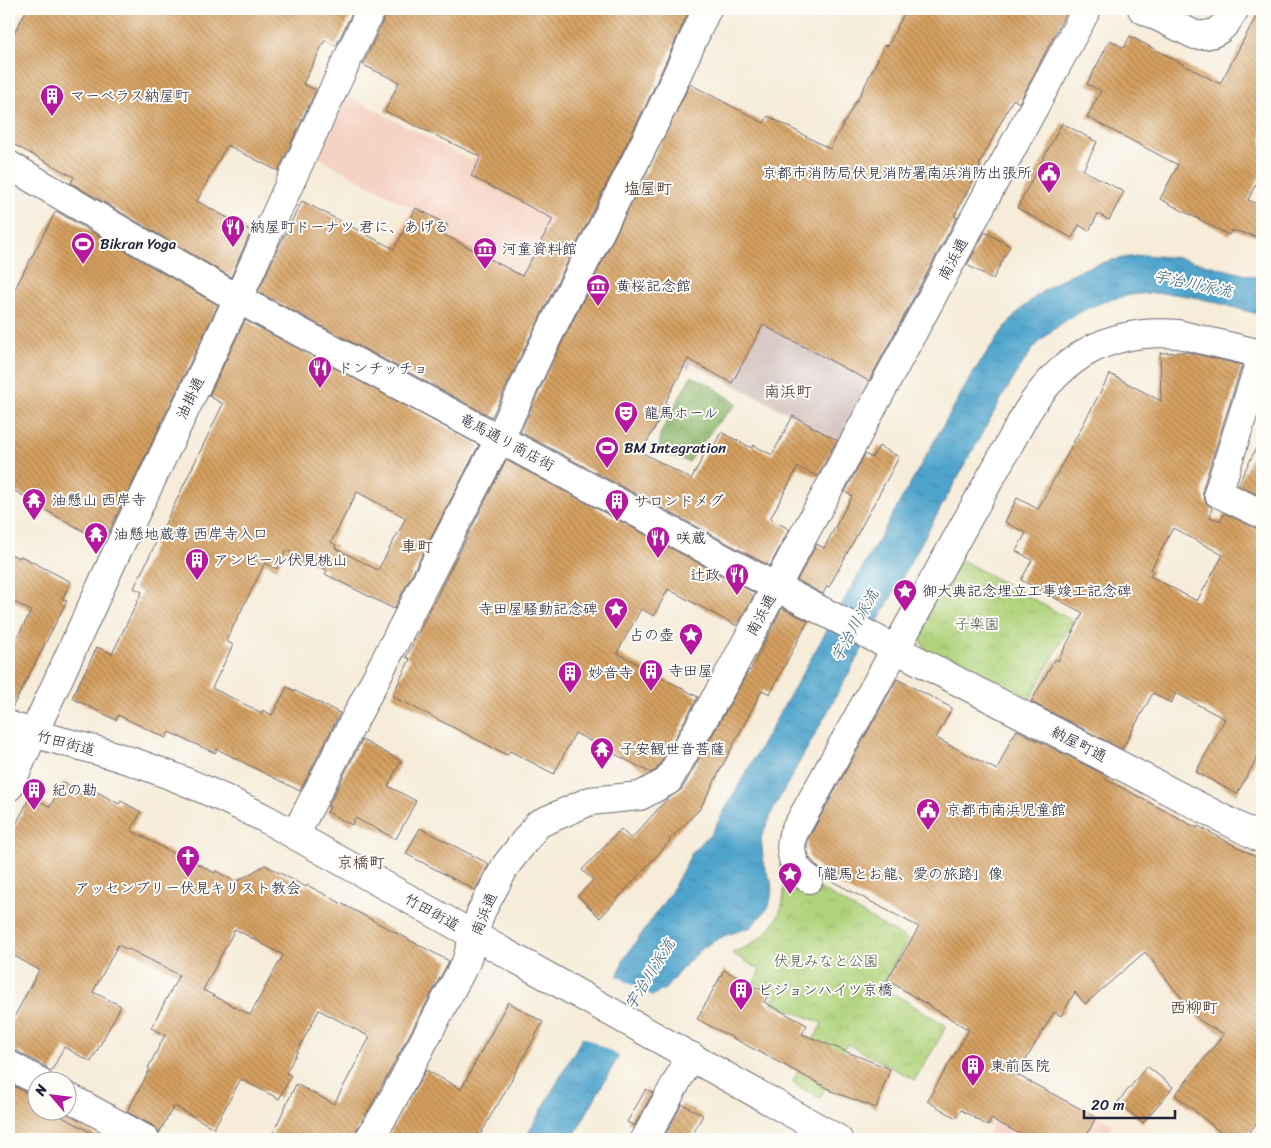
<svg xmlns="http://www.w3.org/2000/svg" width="1271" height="1148" viewBox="0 0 1271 1148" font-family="Sriracha,'Klee One',sans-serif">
	<defs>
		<pattern id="forest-crowns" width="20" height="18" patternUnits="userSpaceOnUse" patternTransform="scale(1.25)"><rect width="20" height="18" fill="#8cb56b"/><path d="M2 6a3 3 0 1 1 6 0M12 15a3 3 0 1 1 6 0" fill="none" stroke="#729359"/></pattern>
		<pattern id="park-crowns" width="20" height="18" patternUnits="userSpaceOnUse" patternTransform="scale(1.25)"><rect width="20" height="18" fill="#b0d37b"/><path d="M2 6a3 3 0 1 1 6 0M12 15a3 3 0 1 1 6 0" fill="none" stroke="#97b56b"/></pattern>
		<pattern id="water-ripples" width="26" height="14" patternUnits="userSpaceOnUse" patternTransform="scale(1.25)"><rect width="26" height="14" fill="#50a4cc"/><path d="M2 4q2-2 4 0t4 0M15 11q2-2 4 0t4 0" fill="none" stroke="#4285a7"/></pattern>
		<pattern id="building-back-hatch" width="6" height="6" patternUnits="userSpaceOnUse" patternTransform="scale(1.25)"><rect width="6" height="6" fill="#d5a060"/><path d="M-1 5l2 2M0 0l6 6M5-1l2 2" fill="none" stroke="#ac8250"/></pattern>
	</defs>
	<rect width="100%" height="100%" fill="#fdfcf7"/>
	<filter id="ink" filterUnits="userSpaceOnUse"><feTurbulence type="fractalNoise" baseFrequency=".02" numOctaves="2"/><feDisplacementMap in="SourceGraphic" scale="10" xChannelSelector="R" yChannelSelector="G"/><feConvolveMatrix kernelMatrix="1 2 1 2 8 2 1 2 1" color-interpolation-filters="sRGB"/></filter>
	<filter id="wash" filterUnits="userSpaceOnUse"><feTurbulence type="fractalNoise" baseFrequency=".0096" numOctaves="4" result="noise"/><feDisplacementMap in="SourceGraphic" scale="20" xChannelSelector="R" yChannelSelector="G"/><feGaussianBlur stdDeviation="1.12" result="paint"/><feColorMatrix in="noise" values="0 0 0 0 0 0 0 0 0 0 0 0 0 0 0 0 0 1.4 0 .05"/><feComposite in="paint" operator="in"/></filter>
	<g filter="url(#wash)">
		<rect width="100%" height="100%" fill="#f6ecd9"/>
		<!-- built -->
		<g fill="#f5d2c3">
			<path d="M345,94L472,161L501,106L621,170L539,324L392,245L412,208L312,154Z"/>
			<path d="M1019,1074L1112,1124L1103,1139H985Z"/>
		</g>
		<!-- industrial -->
		<path fill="#d1bfbd" d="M642,171L763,235L777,208L925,285L843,442L692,363L689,369L657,352L654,358L568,313Z"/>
		<!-- forest -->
		<path fill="url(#forest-crowns)" stroke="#576c53" d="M691,376L711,385L737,404L714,427L689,462L659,452L660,434Z"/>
		<!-- park -->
		<g fill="url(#park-crowns)" stroke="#697a5b">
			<path d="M958,558L1073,621L1026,706L927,652L917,632Z"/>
			<path d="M779,865L908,940L881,986L947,1026L915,1080L847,1044L820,1098L792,1083L822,1023L771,1003L776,994L754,982L760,970L732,953C771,940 795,906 779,865Z"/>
		</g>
		<!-- water -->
		<path fill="url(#water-ripples)" stroke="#396384" d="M1145,255L1181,258L1262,279V315C1233,308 1203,297 1173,294C1121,288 1068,310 1033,349C1022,363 1014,379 1004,394L774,808L761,838L764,866L771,881L772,892L769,907L751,927L724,936L704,947L684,966L665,989L653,995L572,1139H525L618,975L624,959L671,892L692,853L704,839L710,836L973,373C987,352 1007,321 1027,304C1060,274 1101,259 1145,255Z"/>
		<!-- pier -->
		<path fill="#f6ecd9" d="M615,975L654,997L621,1057L580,1035Z"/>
		<g id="blocks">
			<!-- building -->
			<g fill="url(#building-back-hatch)" fill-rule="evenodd">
				<path d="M27,9H354L336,46L325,40L303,84L316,90L278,171L227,145L197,201L251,231L231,277L71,183L74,177L9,142V43Z"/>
				<path d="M386,9H690L645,107L524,349L492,417L258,292L281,242L302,201L394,249L416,208L448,225L443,234L522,276L553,219L471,176L481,157L385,111L399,82L363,65L385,16Z"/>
				<path d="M906,9H1068L1019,103L1013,99L979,165L981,166L954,216L957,217L869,381L763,325L732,383L688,359L665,403L668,405L641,452L691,479L706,452L710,454L721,432L752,448L753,445L772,455L793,416L837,440L817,477L798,467L770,519L789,529L770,566L520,432L552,363L690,84L764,123L768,116L830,149L856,101H857L885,45L888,46Z"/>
				<path d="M1260,9H1262V172L1248,200L1262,206V238L1232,230L1229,235L1160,199L1178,165L1087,117L1101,91L1087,84L1110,40L1124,48L1130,36L1220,84Z"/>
				<path d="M1062,123L1097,142L1083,170L1124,192L1109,220L1098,214L1089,231L1079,225L1072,238L1017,208Z"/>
				<path d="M56,211L218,305L104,542L38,506L39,504L9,488V300Z"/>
				<path d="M985,232L1010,246L993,279L967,265Z"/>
				<path d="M245,320L479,445L394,609L325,574L327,570L286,550L277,569L265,563L226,641L233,645L212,688L262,713L263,710L272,715L287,687L340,713L300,791L217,749L215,753L169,732L166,738L118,715L116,720L72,698L97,647L112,654L142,592L134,588L223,404L209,396ZM357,492L406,518L378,570L335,548L336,545L331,542Z"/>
				<path d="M1186,352L1242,365L1203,488V495L1206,503L1212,508L1210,517L1221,521L1224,513L1255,528L1262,529V749L1237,794L1196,772L1225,719L1176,693L1171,703L1153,693L1122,749L1031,702L1055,659L1058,661L1083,613L1021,580L1032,560L1016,551L1026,533L1005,522L1017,498L1038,509L1110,374L1161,401L1160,353ZM1173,528L1223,555L1197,601L1150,576L1153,570L1151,569Z"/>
				<path d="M1262,436V497L1238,485Z"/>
				<path d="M879,446L899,457L829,587L827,586L823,594L797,580L817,544L824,548L852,496L845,492L865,454L872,458Z"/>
				<path d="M506,460L755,593L737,626L668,589L654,616L641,609L617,653L698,697L657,769L651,773L575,733L554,774L510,751L507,755L392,696L410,659L406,657Z"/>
				<path d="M9,553L19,558L21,556L71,582L62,599L67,601L11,710H9V653L31,611L9,599Z"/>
				<path d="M782,608L808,621L770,694L762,690L700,809L669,840L670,841L600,918L578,896L593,880L582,870L621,829L631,839L667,799L682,789L749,670L750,671Z"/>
				<path d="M897,679L952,708L936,738L997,770L1010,741L1017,730L1107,776L1106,779L1111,782L1197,828L1198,826L1262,860V1116L1244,1139H1229L1175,1095L1224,1034L1200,1021L1145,952L1085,1004L1075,992L1061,1016L1054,1012L1017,1075L1096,1117L1085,1139H1030L991,1119L988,1126L961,1110L956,1118L927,1101L969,1030L887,980L919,927L824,877L823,873L809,857L807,847L808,839Z"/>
				<path d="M362,740L401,761L388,786L416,801L396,839L355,818L352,825L327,812L330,807L328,806Z"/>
				<path d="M63,782L90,796L94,790L119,804L121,801L141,812L131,830L183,859L184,857L215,873L216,871L236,882L265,865L306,887L307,885L449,961L372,1104L356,1131L354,1139H270L296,1084L334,1104L370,1037L319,1010L286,1073L291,1076L279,1099L241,1079L214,1128L174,1106L159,1133L152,1125L127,1112L150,1069L148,1068L165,1035L151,1028L179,975L129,949L128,950L118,945L93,992L121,1006L91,1062L64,1047L51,1072L46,1067L17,1051L9,1049V1027L39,970L9,953V838L31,795L50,807ZM235,929L283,955L250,1015L203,990Z"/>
				<path d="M420,828L489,864L475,890L406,854Z"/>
				<path d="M724,970L769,994L764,1002L807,1025L802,1034L890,1069L876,1108L831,1091V1090L697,1019Z"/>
				<path d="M508,1002L543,1022L497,1106H496L478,1139H387L426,1070L461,1089Z"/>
				<path d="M1147,1066L1173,1087L1143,1123L1118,1102Z"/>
				<path d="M9,1083L30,1095L38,1096L35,1102L38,1104V1110H50L103,1139H27L18,1134L15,1139H9Z"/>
				<path d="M646,1089L653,1093L634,1126L627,1122Z"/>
				<path d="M682,1104L703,1115L690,1139H663Z"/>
			</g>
		</g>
	</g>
	<g filter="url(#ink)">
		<use href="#blocks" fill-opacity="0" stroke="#6c6972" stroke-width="1"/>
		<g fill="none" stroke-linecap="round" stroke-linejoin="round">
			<!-- minor casing -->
			<g stroke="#6c6972" stroke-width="30">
				<g id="minor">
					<path d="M1142,9L1195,35C1218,37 1224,27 1235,9"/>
					<path d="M9,165L238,299L776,587L1262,839"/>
					<path d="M1262,355L1218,493L1262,514"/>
					<path d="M9,787L113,560L238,299L288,187L371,9"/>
					<path d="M295,835L500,438L538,356L659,114L707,9"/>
					<path d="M809,879C793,868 788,853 793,834L1027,412C1062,356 1111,328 1178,334L1262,354"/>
					<path d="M9,1065L38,1081"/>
					<path d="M68,1097L145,1139"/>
					<path d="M369,1139L386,1112L466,962L481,912L506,865L538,824L590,801L640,796L668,781L722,687L1087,9"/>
					<path d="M645,1139L691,1056"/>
				</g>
			</g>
			<!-- major casing -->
			<g stroke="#6c6972" stroke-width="30">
				<path id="major" d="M9,725C43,738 80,745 115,756C167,772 217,794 266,819L838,1139"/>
			</g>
			<!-- minor -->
			<use href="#minor" stroke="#fff" stroke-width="28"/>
			<!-- major -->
			<use href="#major" stroke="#fff" stroke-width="28"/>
		</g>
	</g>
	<!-- icons -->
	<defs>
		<g id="building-pin" transform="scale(1.25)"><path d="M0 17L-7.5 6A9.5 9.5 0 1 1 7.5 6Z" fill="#b5179e" stroke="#fdfcf7"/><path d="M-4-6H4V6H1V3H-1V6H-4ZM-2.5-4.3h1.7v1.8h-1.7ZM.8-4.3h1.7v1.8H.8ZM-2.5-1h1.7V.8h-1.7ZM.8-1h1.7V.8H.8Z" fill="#fff"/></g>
		<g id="civic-pin" transform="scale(1.25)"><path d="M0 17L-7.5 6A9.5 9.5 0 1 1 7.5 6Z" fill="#b5179e" stroke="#fdfcf7"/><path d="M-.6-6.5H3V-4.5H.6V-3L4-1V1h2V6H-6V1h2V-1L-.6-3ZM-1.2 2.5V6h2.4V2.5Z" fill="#fff"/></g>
		<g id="restaurant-pin" transform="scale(1.25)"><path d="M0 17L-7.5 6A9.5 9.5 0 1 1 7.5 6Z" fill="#b5179e" stroke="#fdfcf7"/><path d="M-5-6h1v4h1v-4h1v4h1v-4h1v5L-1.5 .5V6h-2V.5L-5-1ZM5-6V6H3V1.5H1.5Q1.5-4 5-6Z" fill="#fff"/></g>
		<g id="stadium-pin" transform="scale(1.25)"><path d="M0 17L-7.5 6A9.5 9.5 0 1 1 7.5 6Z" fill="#b5179e" stroke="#fdfcf7"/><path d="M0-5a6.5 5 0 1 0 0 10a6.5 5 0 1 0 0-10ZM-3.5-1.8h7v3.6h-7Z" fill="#fff"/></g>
		<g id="museum-pin" transform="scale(1.25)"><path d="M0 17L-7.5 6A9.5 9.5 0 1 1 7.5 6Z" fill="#b5179e" stroke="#fdfcf7"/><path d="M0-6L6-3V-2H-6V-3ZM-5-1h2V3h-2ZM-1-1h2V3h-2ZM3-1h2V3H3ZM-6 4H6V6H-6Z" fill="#fff"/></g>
		<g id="theatre-pin" transform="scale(1.25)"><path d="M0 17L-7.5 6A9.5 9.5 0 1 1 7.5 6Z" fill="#b5179e" stroke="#fdfcf7"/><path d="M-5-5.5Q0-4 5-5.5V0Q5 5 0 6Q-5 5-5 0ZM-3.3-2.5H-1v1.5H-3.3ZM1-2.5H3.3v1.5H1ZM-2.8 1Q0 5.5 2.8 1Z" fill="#fff"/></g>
		<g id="temple-pin" transform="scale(1.25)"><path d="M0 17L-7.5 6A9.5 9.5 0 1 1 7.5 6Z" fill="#b5179e" stroke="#fdfcf7"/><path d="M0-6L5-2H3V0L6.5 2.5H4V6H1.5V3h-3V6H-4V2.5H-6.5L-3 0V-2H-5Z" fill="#fff"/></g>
		<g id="sight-pin" transform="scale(1.25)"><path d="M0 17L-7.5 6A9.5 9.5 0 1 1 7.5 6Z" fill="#b5179e" stroke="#fdfcf7"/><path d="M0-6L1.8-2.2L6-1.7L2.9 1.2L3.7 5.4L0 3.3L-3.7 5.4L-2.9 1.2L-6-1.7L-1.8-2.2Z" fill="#fff"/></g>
		<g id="church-pin" transform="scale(1.25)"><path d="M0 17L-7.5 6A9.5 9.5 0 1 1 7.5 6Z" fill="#b5179e" stroke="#fdfcf7"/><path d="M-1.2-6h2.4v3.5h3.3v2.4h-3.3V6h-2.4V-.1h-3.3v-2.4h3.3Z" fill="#fff"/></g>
	</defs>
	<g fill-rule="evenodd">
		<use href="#building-pin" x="52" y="96"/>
		<use href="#civic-pin" x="1049" y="173"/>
		<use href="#restaurant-pin" x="233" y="227"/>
		<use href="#stadium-pin" x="83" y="244"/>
		<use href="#museum-pin" x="485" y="249"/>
		<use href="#museum-pin" x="598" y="286"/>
		<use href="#restaurant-pin" x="320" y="368"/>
		<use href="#theatre-pin" x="626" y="413"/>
		<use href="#stadium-pin" x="607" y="448"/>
		<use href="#temple-pin" x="34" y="500"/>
		<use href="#building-pin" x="617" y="501"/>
		<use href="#temple-pin" x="96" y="534"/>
		<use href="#restaurant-pin" x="658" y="538"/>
		<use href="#building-pin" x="197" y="560"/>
		<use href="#restaurant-pin" x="737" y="575"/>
		<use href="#sight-pin" x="905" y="591"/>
		<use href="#sight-pin" x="616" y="609"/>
		<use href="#sight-pin" x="691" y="635"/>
		<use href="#building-pin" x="651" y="671"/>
		<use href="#building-pin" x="570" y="673"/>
		<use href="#temple-pin" x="602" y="749"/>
		<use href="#building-pin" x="34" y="790"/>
		<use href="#civic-pin" x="928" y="810"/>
		<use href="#church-pin" x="188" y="857"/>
		<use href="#sight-pin" x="790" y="874"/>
		<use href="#building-pin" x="741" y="990"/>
		<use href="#building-pin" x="973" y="1066"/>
	</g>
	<g text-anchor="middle" stroke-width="4" stroke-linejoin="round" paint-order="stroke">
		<!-- poi labels -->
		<g font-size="15" fill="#22223b" stroke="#fdfcf7" text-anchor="start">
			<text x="70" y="101">マーベラス納屋町</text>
			<text x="1032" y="178" text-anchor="end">京都市消防局伏見消防署南浜消防出張所</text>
			<text x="250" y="232">納屋町ドーナツ 君に、あげる</text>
			<text x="100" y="249">Bikran Yoga</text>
			<text x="502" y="254">河童資料館</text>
			<text x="616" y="291">黄桜記念館</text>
			<text x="338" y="373">ドンチッチョ</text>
			<text x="644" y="418">龍馬ホール</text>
			<text x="624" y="453">BM Integration</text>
			<text x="52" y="505">油懸山 西岸寺</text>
			<text x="634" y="506">サロンドメグ</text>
			<text x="114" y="539">油懸地蔵尊 西岸寺入口</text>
			<text x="676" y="543">咲蔵</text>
			<text x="214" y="565">アンピール伏見桃山</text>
			<text x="720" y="580" text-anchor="end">辻政</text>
			<text x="922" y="596">御大典記念埋立工事竣工記念碑</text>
			<text x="598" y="614" text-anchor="end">寺田屋騒動記念碑</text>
			<text x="674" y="640" text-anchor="end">占の壺</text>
			<text x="668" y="676">寺田屋</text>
			<text x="588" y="678">妙音寺</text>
			<text x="620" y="754">子安観世音菩薩</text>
			<text x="52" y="795">紀の勘</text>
			<text x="946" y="815">京都市南浜児童館</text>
			<text x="808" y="879">「龍馬とお龍、愛の旅路」像</text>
			<text x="188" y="893" text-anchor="middle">アッセンブリー伏見キリスト教会</text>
			<text x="758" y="995">ピジョンハイツ京橋</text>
			<text x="990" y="1071">東前医院</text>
		</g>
		<!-- street labels -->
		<g font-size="15" fill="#22223b" stroke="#fdfcf7">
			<text transform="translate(953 259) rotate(-62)" y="5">南浜通</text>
			<text transform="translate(190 398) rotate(-64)" y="5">油掛通</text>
			<text transform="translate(507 442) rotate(28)" y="5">竜馬通り商店街</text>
			<text transform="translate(761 615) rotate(-62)" y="5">南浜通</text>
			<text transform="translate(66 743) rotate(15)" y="5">竹田街道</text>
			<text transform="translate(1079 744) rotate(27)" y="5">納屋町通</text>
			<text transform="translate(432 912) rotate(29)" y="5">竹田街道</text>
			<text transform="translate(484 914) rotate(-68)" y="5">南浜通</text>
		</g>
		<!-- park labels -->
		<g font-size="15" fill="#4d574e" stroke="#fdfcf7">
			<text x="977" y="629">子楽園</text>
			<text x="826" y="966">伏見みなと公園</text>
		</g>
		<!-- neighbourhood labels -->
		<g font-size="16" font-weight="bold" fill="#614e48" stroke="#fdfcf7">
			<text x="648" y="194">塩屋町</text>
			<text x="788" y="397">南浜町</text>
			<text x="417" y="552">車町</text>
			<text x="361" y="868">京橋町</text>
			<text x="1194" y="1013">西柳町</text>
		</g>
		<!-- water labels -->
		<g font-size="16" font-style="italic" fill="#375c7c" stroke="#fdfcf7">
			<text transform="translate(1193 283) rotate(12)" y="6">宇治川派流</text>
			<text transform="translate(854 625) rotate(-61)" y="6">宇治川派流</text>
			<text transform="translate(649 974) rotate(-58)" y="6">宇治川派流</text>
		</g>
	</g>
	<!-- margin -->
	<rect width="1271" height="1148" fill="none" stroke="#fdfcf7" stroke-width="30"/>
	<!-- north arrow -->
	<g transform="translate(52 1096) rotate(298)"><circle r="24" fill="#fdfcf7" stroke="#a5a5ac"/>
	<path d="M0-4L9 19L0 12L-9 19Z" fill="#b5179e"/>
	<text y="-8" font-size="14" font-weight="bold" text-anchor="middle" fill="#22223b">N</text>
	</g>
	<!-- scale -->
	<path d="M1084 1110v8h91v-8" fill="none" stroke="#22223b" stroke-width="2.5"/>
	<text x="1091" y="1110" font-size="15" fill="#22223b" stroke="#fdfcf7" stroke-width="4" paint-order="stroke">20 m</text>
</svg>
